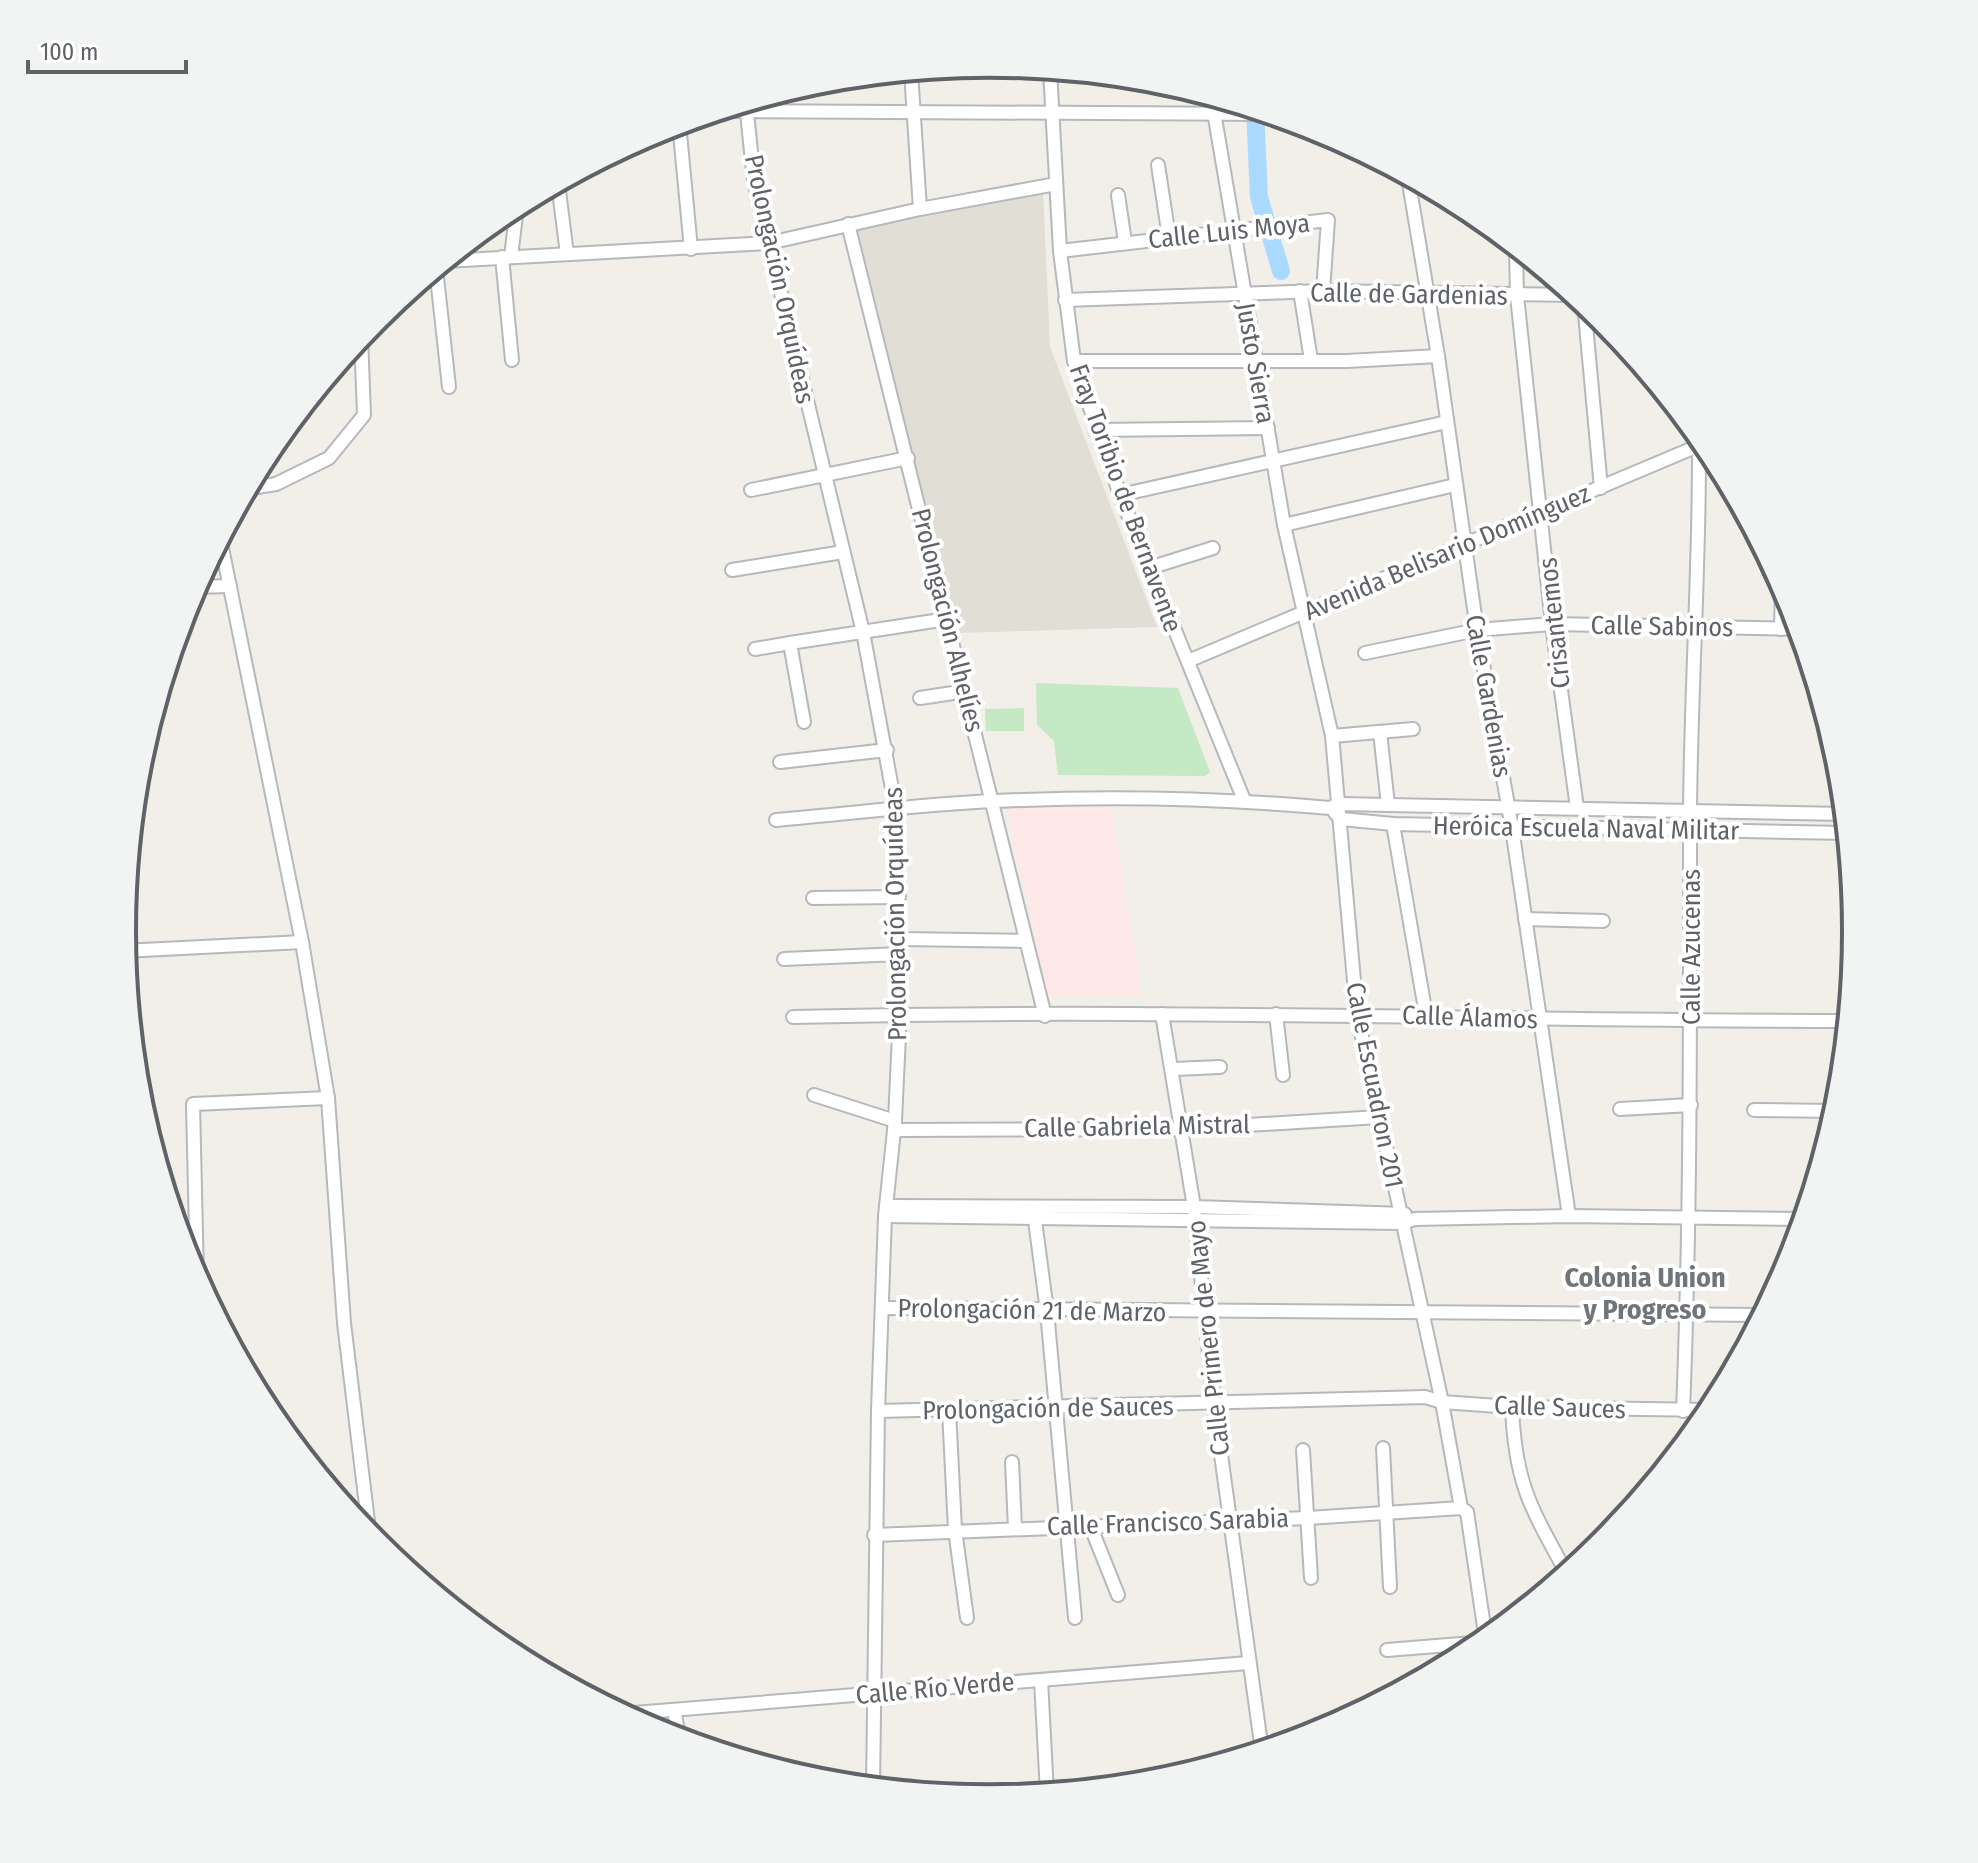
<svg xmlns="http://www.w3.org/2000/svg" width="1978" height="1863" viewBox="0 0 1978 1863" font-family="'Fira Sans Condensed',sans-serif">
	<rect width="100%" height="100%" fill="#f1efe8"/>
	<!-- education -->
	<path fill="#e1ded6" d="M1043,190L1050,347L1157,627L955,633L850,227Z"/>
	<!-- medical -->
	<path fill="#fce8e6" d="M1006,806H1111L1142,995H1047Z"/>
	<!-- green -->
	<g fill="#c5e8c5">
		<path d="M1036,683L1178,688L1210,772L1205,776L1058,775L1054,741L1037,725Z"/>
		<path d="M1024,708V731H986L985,709Z"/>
	</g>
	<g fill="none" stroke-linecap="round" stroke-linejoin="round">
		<!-- river -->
		<path stroke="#aadaff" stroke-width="18" d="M1255,110L1259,197L1281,271"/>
		<!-- minor casing -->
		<g stroke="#b5b8bc" stroke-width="16">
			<g id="minor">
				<path d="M1050,70L1060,251L1074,361L1120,495L1244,800"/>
				<path d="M911,72L920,209"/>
				<path d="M746,103L754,181L863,632L896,810L900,1014L895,1121L885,1216L878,1411L873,1788"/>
				<path d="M719,111L1269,114"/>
				<path d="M1214,112L1284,525L1332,736L1357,1014L1442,1402L1461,1508"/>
				<path d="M679,123L691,249"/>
				<path d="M1158,165L1169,237"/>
				<path d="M1408,177L1438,356L1477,630L1512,828L1569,1216"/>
				<path d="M558,183L567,254"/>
				<path d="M1118,195L1125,242"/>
				<path d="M848,224L1045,1016"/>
				<path d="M1516,247L1517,296L1552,624L1577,808"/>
				<path d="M1060,251L1328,220L1323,291"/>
				<path d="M502,257L512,360"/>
				<path d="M511,257L516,215L511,208"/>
				<path d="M445,261L769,243L920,209L1056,184"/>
				<path d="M436,268L449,387"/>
				<path d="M1300,291L1311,360"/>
				<path d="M1065,300L1323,291L1574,295"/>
				<path d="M1584,303L1601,488"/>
				<path d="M1074,361H1347L1438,356"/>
				<path d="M1095,430L1268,428"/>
				<path d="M246,489L276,484L329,458L364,415L361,336"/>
				<path d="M751,490L908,458"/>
				<path d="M1120,495L1447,422"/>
				<path d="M1284,525L1455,485"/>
				<path d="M220,538L302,942L328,1098L344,1323L370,1538"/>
				<path d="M1149,568L1213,548"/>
				<path d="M732,570L843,552"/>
				<path d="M194,587L230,586"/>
				<path d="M1781,629L1782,583"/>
				<path d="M755,649L790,643"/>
				<path d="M1365,653L1477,630L1552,624L1799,629"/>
				<path d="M1188,661L1705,443"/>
				<path d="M920,698L966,691"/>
				<path d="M804,722L790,643L947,619"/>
				<path d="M1380,732L1388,805"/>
				<path d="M1332,736L1413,729"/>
				<path d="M780,762L887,750"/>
				<path d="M1335,813L1341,819L1393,824L1847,833"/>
				<path d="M776,820C849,814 922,804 995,801C1106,796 1219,798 1330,808L1339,804L1845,814"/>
				<path d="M1393,824L1426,1015"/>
				<path d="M813,898L899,897"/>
				<path d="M1525,919L1603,921"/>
				<path d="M900,939L1026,941"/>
				<path d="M123,951L302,942"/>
				<path d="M784,959L900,954"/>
				<path d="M1162,1014L1194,1207L1214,1404L1262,1751"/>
				<path d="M1276,1014L1283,1075"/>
				<path d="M793,1017C1145,1008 1496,1021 1848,1021"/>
				<path d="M1174,1069L1220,1067"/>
				<path d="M814,1095L895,1121"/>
				<path d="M1620,1109L1691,1105"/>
				<path d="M1754,1110L1837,1111"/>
				<path d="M894,1130L1183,1129L1379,1117"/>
				<path d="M886,1206L1194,1207L1405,1214"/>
				<path d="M1034,1213L1047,1311L1075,1618"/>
				<path d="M885,1216L1401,1223L1415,1219L1569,1216L1804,1219"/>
				<path d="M197,1276L193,1104L328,1098"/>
				<path d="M882,1308L1763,1315"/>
				<path d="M1512,1407C1515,1484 1531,1508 1567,1574"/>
				<path d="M949,1410L955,1530L967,1618"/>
				<path d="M878,1411L1425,1397L1442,1402L1512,1407L1712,1410"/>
				<path d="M1683,1411C1691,1211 1690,1011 1690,811C1691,686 1700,561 1699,436"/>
				<path d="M1383,1448L1390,1587"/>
				<path d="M1303,1450L1311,1578"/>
				<path d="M1012,1462L1015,1528"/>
				<path d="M1461,1508L1467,1512L1486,1640"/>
				<path d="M1090,1525L1118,1595"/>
				<path d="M874,1535L1308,1518L1461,1508"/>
				<path d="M1387,1650L1485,1642"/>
				<path d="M1041,1680L1047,1793"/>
				<path d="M674,1710L680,1740"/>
				<path d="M622,1714L1248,1663"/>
				<path d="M979,1798L1161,1782"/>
			</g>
		</g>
		<!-- minor -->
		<use href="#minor" stroke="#fff" stroke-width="12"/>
	</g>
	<g text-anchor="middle" stroke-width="8" stroke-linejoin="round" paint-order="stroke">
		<!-- street labels -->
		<g font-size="26" fill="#5f6368" stroke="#fff">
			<text transform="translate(1229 231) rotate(-6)" y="9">Calle Luis Moya</text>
			<text transform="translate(780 279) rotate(78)" y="9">Prolongación Orquídeas</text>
			<text transform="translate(1409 294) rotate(1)" y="9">Calle de Gardenias</text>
			<text transform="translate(1256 363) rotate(80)" y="9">Justo Sierra</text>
			<text transform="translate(1126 498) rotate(70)" y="9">Fray Toribio de Bernavente</text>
			<text transform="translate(1447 552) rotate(-23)" y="9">Avenida Belisario Domínguez</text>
			<text transform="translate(948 620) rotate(76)" y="9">Prolongación Alhelíes</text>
			<text transform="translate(1554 623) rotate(-96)" y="9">Crisantemos</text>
			<text transform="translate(1662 626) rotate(1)" y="9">Calle Sabinos</text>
			<text transform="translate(1489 696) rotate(80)" y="9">Calle Gardenias</text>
			<text transform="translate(1586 828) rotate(1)" y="9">Heróica Escuela Naval Militar</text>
			<text transform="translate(895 914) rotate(-91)" y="9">Prolongación Orquídeas</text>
			<text transform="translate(1691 947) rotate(-90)" y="9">Calle Azucenas</text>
			<text transform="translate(1470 1017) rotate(2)" y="9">Calle Álamos</text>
			<text transform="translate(1375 1085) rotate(79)" y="9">Calle Escuadron 201</text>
			<text transform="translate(1137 1126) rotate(-1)" y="9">Calle Gabriela Mistral</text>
			<text transform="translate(1032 1310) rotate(1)" y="9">Prolongación 21 de Marzo</text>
			<text transform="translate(1208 1338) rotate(-96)" y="9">Calle Primero de Mayo</text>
			<text transform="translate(1560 1407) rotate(2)" y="9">Calle Sauces</text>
			<text transform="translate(1048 1408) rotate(-1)" y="9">Prolongación de Sauces</text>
			<text transform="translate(1168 1522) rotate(-2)" y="9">Calle Francisco Sarabia</text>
			<text transform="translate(935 1688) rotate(-5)" y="9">Calle Río Verde</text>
		</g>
		<!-- neighbourhood labels -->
		<g font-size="28" font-weight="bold" fill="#70757a" stroke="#fff">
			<text x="1645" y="1287">Colonia Union<tspan x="1645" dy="32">y Progreso</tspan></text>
		</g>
	</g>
	<!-- crop -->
	<path d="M0 0H1978V1863H0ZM136 931a853 853 0 1 1 1706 0a853 853 0 1 1-1706 0Z" fill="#f2f3f3" fill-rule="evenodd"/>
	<path fill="none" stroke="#5f6368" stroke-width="4" d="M136 931a853 853 0 1 1 1706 0a853 853 0 1 1-1706 0Z"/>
	<!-- scale -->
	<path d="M28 60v12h158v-12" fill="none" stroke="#5f6368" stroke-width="4"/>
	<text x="40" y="60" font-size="24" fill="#5f6368" stroke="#ffffff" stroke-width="6" paint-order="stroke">100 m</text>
</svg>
